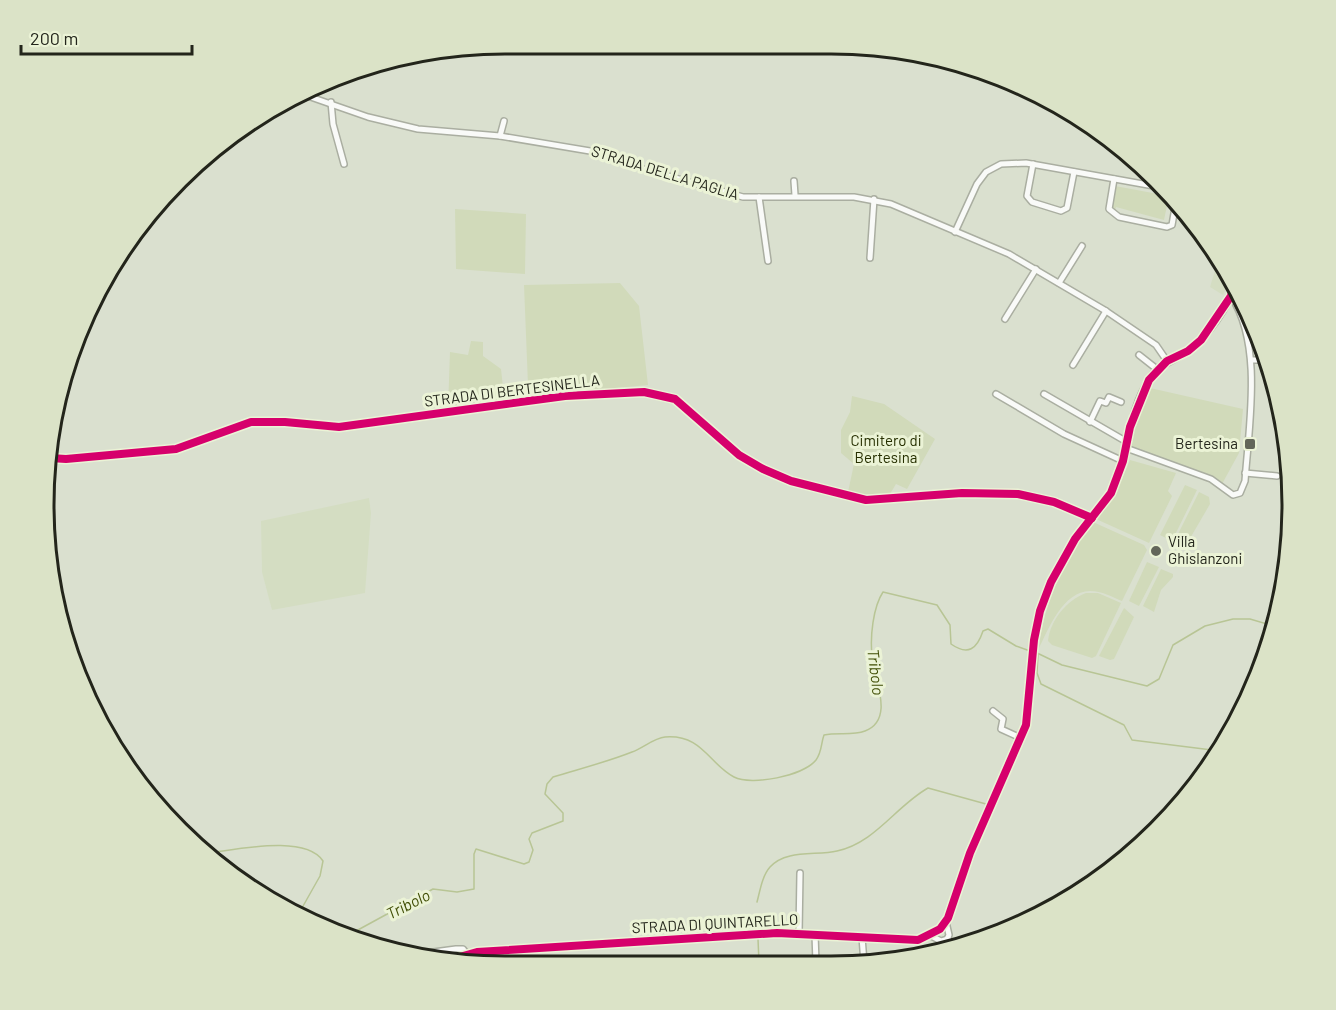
<svg xmlns="http://www.w3.org/2000/svg" width="1336" height="1010" viewBox="0 0 1336 1010" font-family="Barlow,sans-serif">
	<rect width="100%" height="100%" fill="#dae0cf"/>
	<!-- built -->
	<g fill="#d4ddc2">
		<path d="M1219,257L1231,278L1223,295L1210,287Z"/>
		<path d="M369,498L371,513L365,593L272,610L262,572L261,521Z"/>
	</g>
	<!-- green -->
	<g fill="#d1daba">
		<path d="M1115,186L1169,196L1164,220L1116,207L1115,212L1111,209Z"/>
		<path d="M455,209L526,214L525,274L456,269Z"/>
		<path d="M620,283L639,306L648,385L528,396L516,403L448,409L450,352L468,355L471,341L483,342V356L501,369L503,387L528,385L524,285Z"/>
		<path d="M1150,388L1243,409L1239,453L1222,484L1131,450C1126,431 1141,405 1150,388Z"/>
		<path d="M852,396L884,404L935,439L907,489L896,484L890,494H874L873,497L848,492L854,464L841,453V430L850,412Z"/>
		<path d="M1130,460L1176,473L1168,491L1172,496L1149,543L1096,519L1117,491Z"/>
		<path d="M1185,485L1197,490L1172,541L1160,535Z"/>
		<path d="M1199,492L1209,497L1210,504L1185,547L1174,542Z"/>
		<path d="M1093,522L1144,545L1147,550L1122,601C1112,597 1102,591 1090,591C1063,591 1048,630 1039,648C1044,602 1065,558 1093,522Z"/>
		<path d="M1147,562L1159,567L1139,606L1129,601Z"/>
		<path d="M1161,569L1173,574V577L1161,590L1154,612L1143,606Z"/>
		<path d="M1086,593H1098L1121,603L1096,656L1092,658L1052,645L1048,641C1050,620 1067,600 1086,593Z"/>
		<path d="M1124,608L1134,617L1114,659L1110,660L1099,656Z"/>
	</g>
	<g fill="none" stroke-linecap="round" stroke-linejoin="round">
		<!-- stream -->
		<g stroke="#b8c595" stroke-width="1.5">
			<path d="M1035,652L1062,665L1147,686L1159,679L1173,645L1205,626L1233,619H1250L1274,626"/>
			<path d="M1038,654L1037,673L1041,684L1124,725L1132,740L1220,751"/>
			<path d="M207,853C236,850 305,834 323,861L320,876L298,915"/>
			<path d="M757,902C760,891 762,876 770,867C786,849 816,856 837,851C875,843 896,806 928,788L986,804"/>
			<path d="M345,937L433,889L457,892L474,889V854L476,849L524,864L529,862L533,850L529,839L532,833L563,821V813L545,794L547,784L553,777C579,769 607,762 632,752C643,748 654,738 665,737C702,734 709,764 734,777C752,786 803,776 816,760C822,752 821,743 824,735C838,732 852,736 865,731C896,719 873,677 872,655C870,637 873,607 883,592L937,605L950,625L951,644C968,656 977,649 983,631L988,629L1016,646L1030,651"/>
			<path d="M758,939L759,963"/>
		</g>
		<!-- minor casing -->
		<g stroke="#aaaea1" stroke-width="8">
			<g id="minor">
				<path d="M302,94L368,117L418,129L500,136L602,153L643,169L743,197H854L891,204L1009,254L1106,311L1156,345L1167,361"/>
				<path d="M331,102L333,124L344,164"/>
				<path d="M500,136L504,121"/>
				<path d="M1033,164L1027,196L1032,202L1061,211L1067,208L1074,172"/>
				<path d="M1114,179L1109,209L1119,217L1167,227L1172,225L1176,202"/>
				<path d="M794,181L795,195"/>
				<path d="M759,197L768,261"/>
				<path d="M955,232L977,184L986,172L1001,164L1026,163L1165,188"/>
				<path d="M870,258L874,199"/>
				<path d="M1059,283L1082,246"/>
				<path d="M1005,319L1036,269"/>
				<path d="M1139,355L1158,370"/>
				<path d="M1251,360H1267"/>
				<path d="M1073,365L1106,311"/>
				<path d="M996,394L1064,434L1123,461"/>
				<path d="M1044,394L1127,442"/>
				<path d="M1090,422L1100,401L1106,403L1109,397L1121,402"/>
				<path d="M1126,448L1211,479L1233,495L1240,493L1245,481C1249,424 1263,345 1231,296"/>
				<path d="M1245,473L1277,476"/>
				<path d="M993,711L1003,719L1001,729L1021,738"/>
				<path d="M799,933L800,873"/>
				<path d="M815,934L816,963"/>
				<path d="M931,936L941,941L947,939L949,935L946,922"/>
				<path d="M862,937L864,963"/>
				<path d="M948,938L952,948"/>
				<path d="M411,955L456,949H463L466,953"/>
				<path d="M442,962L477,952L777,933L918,940L936,933L948,918L970,853L1026,725L1034,640L1045,595L1066,553L1092,518"/>
				<path d="M476,963L477,952"/>
			</g>
		</g>
		<!-- tertiary casing -->
		<g stroke="#aaaea1" stroke-width="9">
			<path id="tertiary" d="M50,458L66,459L176,449L251,422H285L339,427L565,396L644,392L675,399L739,455L763,469L791,481L866,500L962,493L1018,494L1054,502L1092,518C1101,508 1110,497 1115,484C1129,449 1129,411 1150,379C1160,362 1176,360 1190,349C1208,335 1228,307 1234,285"/>
		</g>
		<!-- minor -->
		<use href="#minor" stroke="#f9faf8" stroke-width="5"/>
		<!-- tertiary -->
		<use href="#tertiary" stroke="#f9faf8" stroke-width="7"/>
		<!-- cycleway casing -->
		<g stroke="#ebf3d6" stroke-width="11">
			<g id="cycleway">
				<path d="M50,458L66,459L176,449L251,422H285L339,427L565,396L644,392L675,399L739,455L763,469L791,481L866,500L962,493L1018,494L1054,502L1092,518"/>
				<path d="M442,962L477,952L777,933L918,940L940,929L948,918L970,853L1026,725L1034,640L1040,611L1051,582L1075,539L1111,493L1123,461L1130,427L1149,380L1167,361L1188,351L1201,340L1231,296L1234,285"/>
			</g>
		</g>
		<!-- cycleway -->
		<use href="#cycleway" stroke="#d6006c" stroke-width="8"/>
	</g>
	<!-- markers -->
	<g fill="#63665a" stroke="#ebf3d6" stroke-width="2">
		<rect x="1244" y="438" width="12" height="12" rx="3"/>
		<circle cx="1156" cy="551" r="6"/>
	</g>
	<g text-anchor="middle" stroke-width="6" stroke-linejoin="round" paint-order="stroke">
		<!-- street labels -->
		<g font-size="15" fill="#23251b" stroke="#ebf3d6">
			<text transform="translate(665 173) rotate(17)" y="5">STRADA DELLA PAGLIA</text>
			<text transform="translate(512 391) rotate(-7)" y="5">STRADA DI BERTESINELLA</text>
			<text transform="translate(715 924) rotate(-3)" y="5">STRADA DI QUINTARELLO</text>
		</g>
		<!-- park labels -->
		<g font-size="15" fill="#262f00" stroke="#ebf3d6">
			<text x="886" y="446">Cimitero di<tspan x="886" dy="17">Bertesina</tspan></text>
		</g>
		<!-- poi labels -->
		<g font-size="15" fill="#23251b" stroke="#ebf3d6" text-anchor="end">
			<text x="1238" y="449">Bertesina</text>
			<text x="1168" y="547" text-anchor="start">Villa<tspan x="1168" dy="17">Ghislanzoni</tspan></text>
		</g>
		<!-- water labels -->
		<g font-size="16" font-style="italic" fill="#404e05" stroke="#ebf3d6">
			<text transform="translate(876 672) rotate(83)" y="6">Tribolo</text>
			<text transform="translate(408 904) rotate(-27)" y="6">Tribolo</text>
		</g>
	</g>
	<!-- crop -->
	<path d="M0 0H1336V1010H0ZM505 54H831A451 451 0 0 1 1282 505V505A451 451 0 0 1 831 956H505A451 451 0 0 1 54 505V505A451 451 0 0 1 505 54Z" fill="#dbe3c7" fill-rule="evenodd"/>
	<path fill="none" stroke="#23251b" stroke-width="3" d="M505 54H831A451 451 0 0 1 1282 505V505A451 451 0 0 1 831 956H505A451 451 0 0 1 54 505V505A451 451 0 0 1 505 54Z"/>
	<!-- scale -->
	<path d="M21 45v9h171v-9" fill="none" stroke="#23251b" stroke-width="3"/>
	<text x="30" y="45" font-size="18" fill="#23251b" stroke="#ebf3d6" stroke-width="4.5" paint-order="stroke">200 m</text>
</svg>
